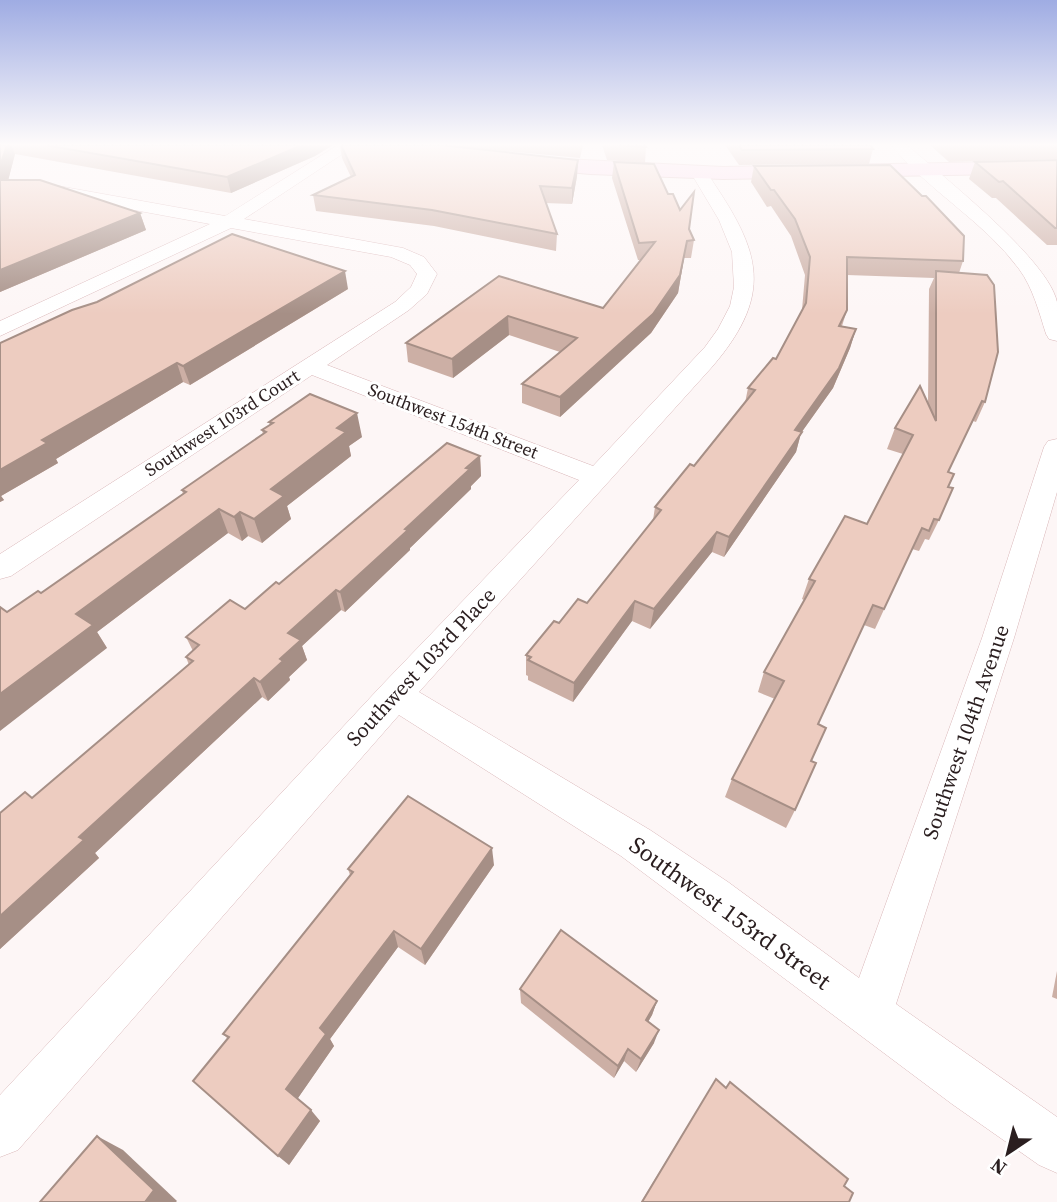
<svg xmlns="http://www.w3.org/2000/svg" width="1057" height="1202" viewBox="0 0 1057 1202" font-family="'Source Serif 4',serif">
	<rect width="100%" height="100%" fill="#fdf6f6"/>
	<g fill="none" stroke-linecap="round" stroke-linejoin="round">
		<!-- street casing -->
		<g stroke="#d9b6b8" stroke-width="1">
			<g id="street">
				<path d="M338,145H356L244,219L403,248L424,257L437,274L427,294L409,310L327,365L593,466L705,347L718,329L730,306L734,287L732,252L719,220L691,173L693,170H705C757,246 779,289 712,367L419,692L650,830L728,882L859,978L982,638L1044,447L1048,441L1057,439V492L1014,638L896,1004L1057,1117V1173L1039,1165L952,1104L621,856L399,715L18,1150L0,1157V1095L382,685L579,480L312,375L11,576L0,579V554L395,302L411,287L417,274L410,265L391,257L231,228L0,336V321L210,224L42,193L0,194V184L42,183L225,216Z"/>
				<path d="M891,145H907C943,177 1048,259 1057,302C1057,314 1057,329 1057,341L1049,339L1046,334C1039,312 1033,288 1019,269C984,221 928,191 891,145Z"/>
			</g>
		</g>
		<!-- secondary casing -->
		<g stroke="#d9b6b8" stroke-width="2">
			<path id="secondary" d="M524,157L723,167L1057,161V173L723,179L590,174L517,167L514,163Z"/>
		</g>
		<!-- street -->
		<use href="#street" fill="#fff" fill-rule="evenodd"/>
		<!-- secondary -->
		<use href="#secondary" fill="#fcd8ec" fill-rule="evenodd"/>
	</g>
	<!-- wall -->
	<g fill="#ccafa5">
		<path d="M0,145H333L315,156L231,193L15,154L8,180L140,213L146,230L0,292Z"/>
		<path d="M340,145H440L578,160L577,176L572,204L545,203L557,234L556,251L434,226L316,211L313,195L351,177L342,158Z"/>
		<path d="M442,145H583L580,158Z"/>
		<path d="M602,145H645L646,147L645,163L607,160Z"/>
		<path d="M725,145H870L873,149L869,164L739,165Z"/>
		<path d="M930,145H1057V159L949,162Z"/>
		<path d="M1057,160V245H1047L996,198H992L969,179L975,162Z"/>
		<path d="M614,162L668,194L689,229L694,240L691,258H684L678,293L651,333L560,417L522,403V384L560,352L509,335L453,378L408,362L406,343L499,276L603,308L641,260H638L612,178Z"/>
		<path d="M754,166L963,261L959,273L985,402L976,422L973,421L948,472V487L939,520L929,540L925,539L919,551L912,549L875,629L864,625L818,724L811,761L795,810L786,828L725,797L732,779L775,699L758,692L764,672L804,600L802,599L809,579L867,524L903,454L887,449L895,428L928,404L929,289L934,278L847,275V310L842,326L856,329L850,348L833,388L801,433L796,452L724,557L712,552L650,629L632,621L573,702L528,680V676L526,675V655L559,623L587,603L653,520L655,507L694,466L745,403L748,388L776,359L802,310L805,275L791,236L771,206L767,207L751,182Z"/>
		<path d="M348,289L190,385L183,382L56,459L58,463L1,496L4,500L0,502V343Z"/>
		<path d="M269,422L362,437L349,446L351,456L287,506L291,519L262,543L248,536L242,541L228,533L97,632L107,648L7,612L41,593L183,494L182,490L263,434L262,430L270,425Z"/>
		<path d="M480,456L481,476L471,486V489L410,548V550L345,612L341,610L302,646L307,660L289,677L290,680L268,701L262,697L95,853L99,858L0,949V813L32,798L189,665L186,657L193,651L186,637L245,609L279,584Z"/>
		<path d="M494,865L425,965L398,947L330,1039L334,1046L297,1099L320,1121L289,1165L227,1038L223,1034L350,875L348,869Z"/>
		<path d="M1057,971V999L1052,997Z"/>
		<path d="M520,989L657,1001L652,1015L648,1022L654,1043L636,1072L624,1061L614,1078L521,1003Z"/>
		<path d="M716,1079L844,1186L849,1202H641Z"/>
	</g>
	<!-- shaded-wall -->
	<g fill="#a68f86">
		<path d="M7,145H11L15,154L8,181L0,183V166Z"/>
		<path d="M302,145H333L315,156L231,193L227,177Z"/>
		<path d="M578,160L577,176L572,204V188Z"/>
		<path d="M140,213L146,230L0,292V270Z"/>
		<path d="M687,241L678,293L651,333L560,417V397Z"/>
		<path d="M345,271L348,289L190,385L183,366Z"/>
		<path d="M508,316L509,335L453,378L452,359Z"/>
		<path d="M856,329L850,348L833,388L801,433L796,452L724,557L729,537Z"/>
		<path d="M177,363L183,382L56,459L58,463L1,496L4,500L0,502V470L42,440Z"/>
		<path d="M357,413L362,437L349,446L351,456L287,506L291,519L262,543L254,519L271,489L337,428Z"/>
		<path d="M480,456L481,476L471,486V489L410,548V550L345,612L340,592Z"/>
		<path d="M219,509L228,533L97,632L107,648L0,731V694L76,614Z"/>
		<path d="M240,512L248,536L242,541L234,517Z"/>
		<path d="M717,532L712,552L650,629L654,609Z"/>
		<path d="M336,590L341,610L302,646L307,660L289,677L290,680L268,701L260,682L280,659L288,633Z"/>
		<path d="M635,601L632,621L573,702L574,683Z"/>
		<path d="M254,678L262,697L95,853L99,858L0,949V916L79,837Z"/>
		<path d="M492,848L494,865L425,965L421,949Z"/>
		<path d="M394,931L398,947L330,1039L334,1046L296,1101L286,1089L320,1028Z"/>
		<path d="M657,1001L652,1015L641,1034L646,1020Z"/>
		<path d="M659,1030L654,1043L636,1072L641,1059Z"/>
		<path d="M628,1049L624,1061L614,1078L618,1066Z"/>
		<path d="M311,1110L320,1121L289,1165L278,1156Z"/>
		<path d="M97,1136L123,1150L177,1201L176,1202H145Z"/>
	</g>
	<!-- building -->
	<g fill="#edccc0" stroke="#a68f86" stroke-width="2">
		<path d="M0,145H7L0,166Z"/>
		<path d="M45,145H302L227,177Z"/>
		<path d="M341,145H440L578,160L572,188L540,186L557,234L432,210L313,195L355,175Z"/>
		<path d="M618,145H645L646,147Z"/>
		<path d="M739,145H870L873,149L742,150Z"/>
		<path d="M1057,160V228H1055L1003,181L999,182L975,162Z"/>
		<path d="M614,162L654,164L668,194H673L680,210L694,192L689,229L694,240L687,241L680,275L653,314L560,397L522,384L577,338L508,316L452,359L406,343L499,276L603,308L655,242L639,243Z"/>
		<path d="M890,165L922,196H926L964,236L963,261L847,257V310L839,326L856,329L839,368L795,430L802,432L729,537L717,532L654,609L635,601L574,683L528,660L531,657L526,655L554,621L559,623L578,599L587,603L661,510L655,507L690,464L694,466L755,390L748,388L773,358L776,359L806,303L810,257L795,219L774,190H771L754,166Z"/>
		<path d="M0,180H40L140,213L0,270Z"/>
		<path d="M232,234L345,271L183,366L177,363L42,440L47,443L0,470V343L72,310L97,302Z"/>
		<path d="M936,271L987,275L994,285L998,352L985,402L982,401L948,472L954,474L948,487L953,488L939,520L934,519L929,531L922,528L884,609L873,605L818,724L826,728L811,761L816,763L795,810L732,779L784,681L764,672L815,581L809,579L845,516L867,524L913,435L895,428L920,386L936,421Z"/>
		<path d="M310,394L357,413L337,428L346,432L271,489L284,496L254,519L240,512L234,517L219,509L76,614L93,625L0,694V607L7,612L38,591L41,593L186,492L182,490L266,432L262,430L273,423L269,422Z"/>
		<path d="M447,443L480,456L466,468L470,469L405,529L408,530L340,592L336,590L288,633L301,640L280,659L283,661L260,682L254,678L79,837L84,840L0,916V813L25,792L32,798L193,661L186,657L199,645L186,637L230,600L245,609L276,582L279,584Z"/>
		<path d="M408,796L492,848L421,949L394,931L320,1028L326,1034L286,1089L311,1110L278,1156L193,1081L229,1037L223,1034L353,872L348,869Z"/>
		<path d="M561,930L657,1001L646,1020L659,1030L641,1059L628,1049L618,1066L520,989Z"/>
		<path d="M716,1079L726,1088L730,1082L848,1179L844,1186L853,1193L849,1202H642Z"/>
		<path d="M97,1136L154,1190L145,1202H40Z"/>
	</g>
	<!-- sky -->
	<linearGradient id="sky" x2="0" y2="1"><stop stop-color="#9face3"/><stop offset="0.46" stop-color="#fefbfb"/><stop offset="1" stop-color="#fefbfb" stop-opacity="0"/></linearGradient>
	<rect width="1057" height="314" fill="url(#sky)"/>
	<g text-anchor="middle" stroke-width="6" stroke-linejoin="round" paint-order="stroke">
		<!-- far-street labels -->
		<g font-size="18" fill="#2a1e1f" stroke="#fff">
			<text transform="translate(453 421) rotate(21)" y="6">Southwest 154th Street</text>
			<text transform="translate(222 423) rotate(-33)" y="6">Southwest 103rd Court</text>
		</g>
		<!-- street labels -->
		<g font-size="21" fill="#2a1e1f" stroke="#fff">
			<text transform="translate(421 667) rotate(-47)" y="7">Southwest 103rd Place</text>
			<text transform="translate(966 732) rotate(-71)" y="7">Southwest 104th Avenue</text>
		</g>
		<!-- near-street labels -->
		<g font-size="24" fill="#2a1e1f" stroke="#fff">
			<text transform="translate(730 913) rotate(36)" y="8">Southwest 153rd Street</text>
		</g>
	</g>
	<!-- north arrow -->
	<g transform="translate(1008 1153) rotate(215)" stroke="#ffffff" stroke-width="5" paint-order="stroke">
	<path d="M0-5L12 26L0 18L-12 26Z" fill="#2a1e1f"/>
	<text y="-10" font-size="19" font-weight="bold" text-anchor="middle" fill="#2a1e1f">N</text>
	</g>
</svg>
